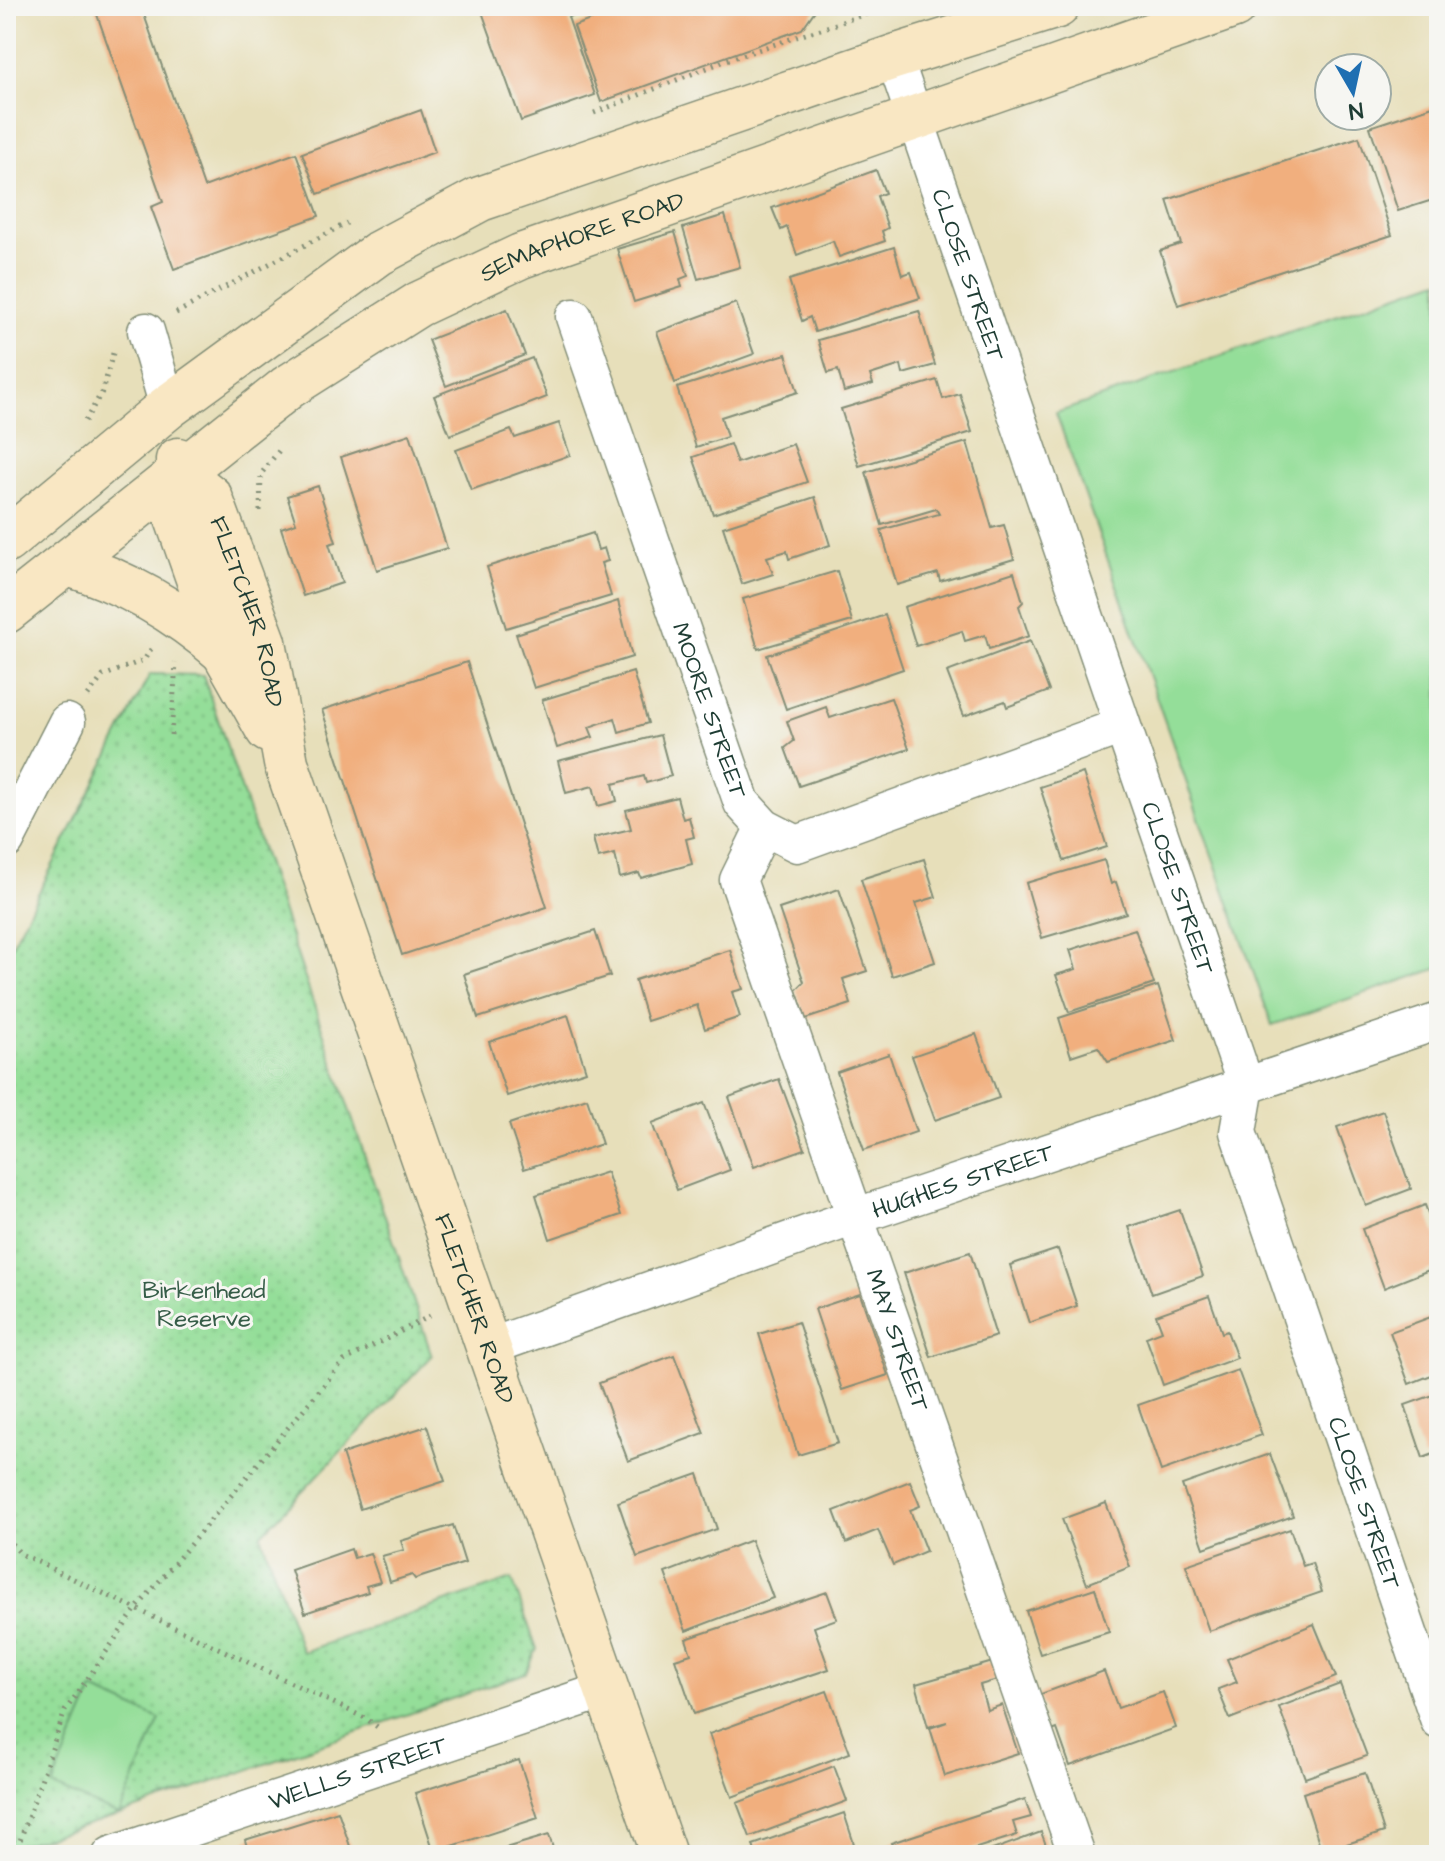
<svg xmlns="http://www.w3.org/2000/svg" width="1445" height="1861" viewBox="0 0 1445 1861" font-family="'Architects Daughter',sans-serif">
	<defs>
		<pattern id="park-dots" width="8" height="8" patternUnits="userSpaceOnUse" patternTransform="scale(2)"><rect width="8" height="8" fill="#94de99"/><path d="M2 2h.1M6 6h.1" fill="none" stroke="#7fbf84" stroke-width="1.8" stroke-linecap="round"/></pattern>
	</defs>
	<rect width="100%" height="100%" fill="#f6f6f2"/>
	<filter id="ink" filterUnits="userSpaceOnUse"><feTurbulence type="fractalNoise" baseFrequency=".0125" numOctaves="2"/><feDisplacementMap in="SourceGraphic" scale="16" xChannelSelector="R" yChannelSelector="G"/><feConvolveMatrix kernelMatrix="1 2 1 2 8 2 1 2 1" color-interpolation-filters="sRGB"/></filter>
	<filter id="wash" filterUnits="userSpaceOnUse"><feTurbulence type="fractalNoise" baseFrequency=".006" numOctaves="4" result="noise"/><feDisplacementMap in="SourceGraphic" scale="32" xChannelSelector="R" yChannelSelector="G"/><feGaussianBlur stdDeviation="1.8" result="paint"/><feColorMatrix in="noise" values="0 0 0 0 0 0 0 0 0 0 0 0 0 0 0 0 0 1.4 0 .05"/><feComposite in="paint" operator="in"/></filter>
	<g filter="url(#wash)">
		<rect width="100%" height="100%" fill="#e7dfba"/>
		<!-- park -->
		<path fill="url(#park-dots)" stroke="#5a8e66" stroke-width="2" d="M150,674L203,675L432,1356L261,1535L302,1652L512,1579L537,1649L526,1673L119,1815L18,1846L6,1855V957Z"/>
		<!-- pitch -->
		<g fill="#94de99" stroke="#5a8e66" stroke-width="2">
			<path d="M1439,280V968L1272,1025L1056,413Z"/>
			<path d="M93,1690L160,1719L119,1815L52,1786Z"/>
		</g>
		<g id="blocks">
			<!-- building -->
			<g fill="#f1af7e">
				<path d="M94,6H141L204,187L296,153L319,216L174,269L151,207L163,202Z"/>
				<path d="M480,6H598L568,17L595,95L521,121Z"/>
				<path d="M628,6H818L802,29L601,102L574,26Z"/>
				<path d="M1439,104V198L1398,211L1370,127Z"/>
				<path d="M421,110L435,152L318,194L302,153Z"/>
				<path d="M1359,137L1392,235L1178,305L1160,251L1181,244L1167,200Z"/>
				<path d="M876,170L885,193L877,196L888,228L882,231L885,241L839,257L833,241L797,255L787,227L781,230L772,208Z"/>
				<path d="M725,215L740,267L698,279L683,228Z"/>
				<path d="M675,232L688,276L680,279L682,287L634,302L617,249Z"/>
				<path d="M894,247L902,275L911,272L920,298L815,332L810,317L802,321L789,280Z"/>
				<path d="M736,303L754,354L675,383L657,332Z"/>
				<path d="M507,309L525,355L446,386L428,340Z"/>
				<path d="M919,311L935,365L903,374L901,365L870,375L873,384L844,392L838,370L828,373L818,340Z"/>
				<path d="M786,354L798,392L721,417L727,437L696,447L677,388Z"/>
				<path d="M532,358L547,397L450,435L434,396Z"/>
				<path d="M937,380L943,399L960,394L972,432L859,466L841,409Z"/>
				<path d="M559,423L570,455L471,490L456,450L511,430L515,438Z"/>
				<path d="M410,434L447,548L377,570L341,457Z"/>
				<path d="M967,442L992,528L1004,525L1014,559L940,581L938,573L897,585L881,530L939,514L936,509L882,525L866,472Z"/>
				<path d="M730,444L737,463L793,444L807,482L713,514L693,457Z"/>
				<path d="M318,486L336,542L329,544L342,583L303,596L281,528L296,523L287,496Z"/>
				<path d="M815,497L830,545L789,559L787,551L767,557L773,574L742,584L723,527Z"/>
				<path d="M593,533L598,550L604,548L608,561L601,563L611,596L506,628L487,567Z"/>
				<path d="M837,571L852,621L758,649L743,599Z"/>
				<path d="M1014,572L1023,602L1019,606L1029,636L989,649L985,635L965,641L962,631L916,646L904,607Z"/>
				<path d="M618,601L632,657L534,688L516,634Z"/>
				<path d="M885,615L903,669L786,709L767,655Z"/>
				<path d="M1030,641L1049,691L1007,707L1005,701L964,716L947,672Z"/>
				<path d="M467,662L547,907L402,955L322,710Z"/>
				<path d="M633,672L648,723L619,732L615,718L589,727L593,737L557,748L542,700Z"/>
				<path d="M891,698L909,749L799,786L785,748L794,741L787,721L826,707L830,718Z"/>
				<path d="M660,735L671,776L646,783L644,776L613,784L617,801L598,806L593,786L566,793L558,761Z"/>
				<path d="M1083,773L1107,847L1064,861L1040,787Z"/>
				<path d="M677,797L683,819L689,817L694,837L686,839L692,864L641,878L639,873L620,878L615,854L598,858L593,838L631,829L626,810Z"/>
				<path d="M924,859L936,897L916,903L935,962L892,976L861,879Z"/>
				<path d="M1104,860L1111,884L1116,882L1126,913L1042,938L1026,883Z"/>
				<path d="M839,889L867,971L843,979L851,1004L806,1019L796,990L804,982L779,909Z"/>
				<path d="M1135,929L1154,984L1069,1012L1056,975L1076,969L1070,950Z"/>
				<path d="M595,931L610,976L478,1018L464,974Z"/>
				<path d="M730,950L743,989L732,992L740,1017L705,1029L697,1005L647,1021L635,980Z"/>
				<path d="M1158,986L1176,1040L1108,1062L1098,1047L1071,1056L1059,1018Z"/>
				<path d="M568,1015L586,1071L507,1096L489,1042Z"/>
				<path d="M976,1034L999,1098L935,1120L912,1056Z"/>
				<path d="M889,1054L916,1132L864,1150L837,1072Z"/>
				<path d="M779,1079L805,1149L754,1167L729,1097Z"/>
				<path d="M587,1098L602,1144L524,1169L509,1124Z"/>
				<path d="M704,1103L730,1170L677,1190L652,1123Z"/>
				<path d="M1383,1111L1411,1189L1366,1206L1337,1127Z"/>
				<path d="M607,1172L621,1215L550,1239L536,1195Z"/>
				<path d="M1425,1205L1439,1243V1266L1384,1288L1362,1229Z"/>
				<path d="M1180,1210L1203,1276L1152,1294L1129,1227Z"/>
				<path d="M1058,1249L1077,1306L1029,1323L1010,1265Z"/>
				<path d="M970,1252L996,1336L931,1357L904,1273Z"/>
				<path d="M860,1294L888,1375L842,1390L815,1309Z"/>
				<path d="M1209,1296L1222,1333L1227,1331L1237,1358L1163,1385L1146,1337L1162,1331L1156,1315Z"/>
				<path d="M1439,1314V1372L1409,1384L1390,1332Z"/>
				<path d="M798,1322L838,1443L798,1455L759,1334Z"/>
				<path d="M674,1355L704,1433L628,1461L599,1383Z"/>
				<path d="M1238,1370L1262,1435L1161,1471L1138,1405Z"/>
				<path d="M1439,1393V1452L1423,1458L1405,1405Z"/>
				<path d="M427,1426L445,1481L360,1509L342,1454Z"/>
				<path d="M1270,1454L1293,1516L1204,1548L1182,1485Z"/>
				<path d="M698,1474L717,1529L637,1557L618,1502Z"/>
				<path d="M910,1481L920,1506L910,1510L926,1551L893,1565L878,1530L846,1543L834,1511Z"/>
				<path d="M1106,1503L1130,1567L1087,1584L1062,1519Z"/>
				<path d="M453,1525L465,1563L415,1579L412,1575L390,1582L382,1556L404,1550L401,1541Z"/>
				<path d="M1290,1529L1303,1566L1312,1563L1322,1592L1209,1631L1186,1565Z"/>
				<path d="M751,1540L773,1598L686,1631L665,1573Z"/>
				<path d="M351,1549L354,1558L370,1553L380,1582L366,1586L368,1592L305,1613L291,1570Z"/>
				<path d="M1095,1588L1109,1632L1040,1654L1026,1611Z"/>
				<path d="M827,1592L837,1619L814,1627L829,1669L694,1714L675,1659L691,1654L686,1639Z"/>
				<path d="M1314,1624L1336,1677L1230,1719L1218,1689L1237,1682L1227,1659Z"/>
				<path d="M993,1662L1004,1678L980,1685L987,1710L1002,1705L1018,1753L945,1776L930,1728L947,1722L928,1727L916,1684Z"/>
				<path d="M1104,1671L1118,1708L1163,1692L1176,1728L1070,1766L1057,1729L1052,1731L1038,1695Z"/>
				<path d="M1340,1684L1367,1756L1305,1778L1279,1707Z"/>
				<path d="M827,1691L850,1753L732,1797L709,1734Z"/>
				<path d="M519,1760L538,1818L434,1852L415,1793Z"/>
				<path d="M834,1766L847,1801L750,1837L737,1803Z"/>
				<path d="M1365,1773L1384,1832L1322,1852L1303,1793Z"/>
				<path d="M1025,1799L1031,1817L1013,1822L1017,1835L955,1855H895L891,1843Z"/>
				<path d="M338,1811L353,1855H249L245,1840Z"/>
				<path d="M844,1813L854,1844L824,1855H756L753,1845Z"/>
				<path d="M1041,1832L1049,1853L980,1855H979Z"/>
				<path d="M549,1835L555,1855H485V1854Z"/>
			</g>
		</g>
	</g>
	<g filter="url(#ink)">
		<use href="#blocks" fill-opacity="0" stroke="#838e77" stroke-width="2"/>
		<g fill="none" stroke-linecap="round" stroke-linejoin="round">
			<!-- street casing -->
			<g stroke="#838e77" stroke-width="39">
				<g id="street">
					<path id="s1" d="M894,57L1246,1086L1238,1132L1439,1721"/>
					<path id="s2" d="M574,317L742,803L764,827L797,844L1122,726"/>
					<path d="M146,331L168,407"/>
					<path id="s3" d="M764,827L738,880L1077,1855"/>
					<path d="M6,841L67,722"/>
					<path id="s4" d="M489,1347L857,1216L1439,1021"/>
					<path id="s5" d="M111,1855L605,1690"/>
				</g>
			</g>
			<!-- secondary casing -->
			<g stroke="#838e77" stroke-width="47">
				<g id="secondary">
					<path d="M178,460L181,474L174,510L224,652L268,730"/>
					<path id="s6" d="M181,474L210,497L264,642L286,763L664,1855"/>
					<path d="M6,541L168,407L379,253L480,199L894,57L1057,6"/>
					<path d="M68,564C127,582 177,611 224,652"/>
					<path id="s7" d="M6,611L288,387L419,304L521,256L1234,6"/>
				</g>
			</g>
			<!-- path -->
			<g stroke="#838e77" stroke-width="5" stroke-dasharray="2 6" stroke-linecap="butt">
				<path d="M594,113L727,60L890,6"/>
				<path d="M176,313L347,223"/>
				<path d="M85,421L102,392L113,353"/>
				<path d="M260,511L261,474L281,448"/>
				<path d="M88,696L103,676L144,660L153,646"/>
				<path d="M171,735L176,663"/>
				<path d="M6,1538L21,1554L367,1719L380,1729"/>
				<path d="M6,1838L19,1844"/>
				<path d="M15,1855L65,1711L136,1609L344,1361L430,1316"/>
			</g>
			<!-- street -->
			<use href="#street" stroke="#fff" stroke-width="36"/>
			<!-- secondary -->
			<use href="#secondary" stroke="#f9e7c3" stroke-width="44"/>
		</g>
	</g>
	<g text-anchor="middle" stroke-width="6" stroke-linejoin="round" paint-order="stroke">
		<!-- street labels -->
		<g font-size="24" fill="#1f3d34" stroke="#f6f6f2">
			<text dy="8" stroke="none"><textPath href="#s7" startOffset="692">SEMAPHORE ROAD</textPath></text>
			<text dy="8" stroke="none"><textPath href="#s1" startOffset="230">CLOSE STREET</textPath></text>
			<text dy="8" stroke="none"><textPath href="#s6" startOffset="158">FLETCHER ROAD</textPath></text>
			<text dy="8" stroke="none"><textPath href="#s2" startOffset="416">MOORE STREET</textPath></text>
			<text dy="8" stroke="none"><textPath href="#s1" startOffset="878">CLOSE STREET</textPath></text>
			<text dy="8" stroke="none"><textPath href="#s4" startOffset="502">HUGHES STREET</textPath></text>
			<text dy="8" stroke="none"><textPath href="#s6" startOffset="892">FLETCHER ROAD</textPath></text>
			<text dy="8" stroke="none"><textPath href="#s3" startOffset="546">MAY STREET</textPath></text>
			<text dy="8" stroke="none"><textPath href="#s1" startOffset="1526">CLOSE STREET</textPath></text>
			<text dy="8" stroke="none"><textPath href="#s5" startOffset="260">WELLS STREET</textPath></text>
		</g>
		<!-- park labels -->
		<g font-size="24" fill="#365d48" stroke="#f6f6f2">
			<text x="204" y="1298">Birkenhead<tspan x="204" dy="28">Reserve</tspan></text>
		</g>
	</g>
	<!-- margin -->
	<rect width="1445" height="1861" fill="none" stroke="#f6f6f2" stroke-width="32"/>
	<!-- north arrow -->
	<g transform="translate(1353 92) rotate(171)"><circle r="38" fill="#f6f6f2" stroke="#a0aca6" stroke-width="2"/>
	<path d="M0-6L14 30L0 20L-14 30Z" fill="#1f6fb2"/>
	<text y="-12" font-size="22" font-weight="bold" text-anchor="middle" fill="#1f3d34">N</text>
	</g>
</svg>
